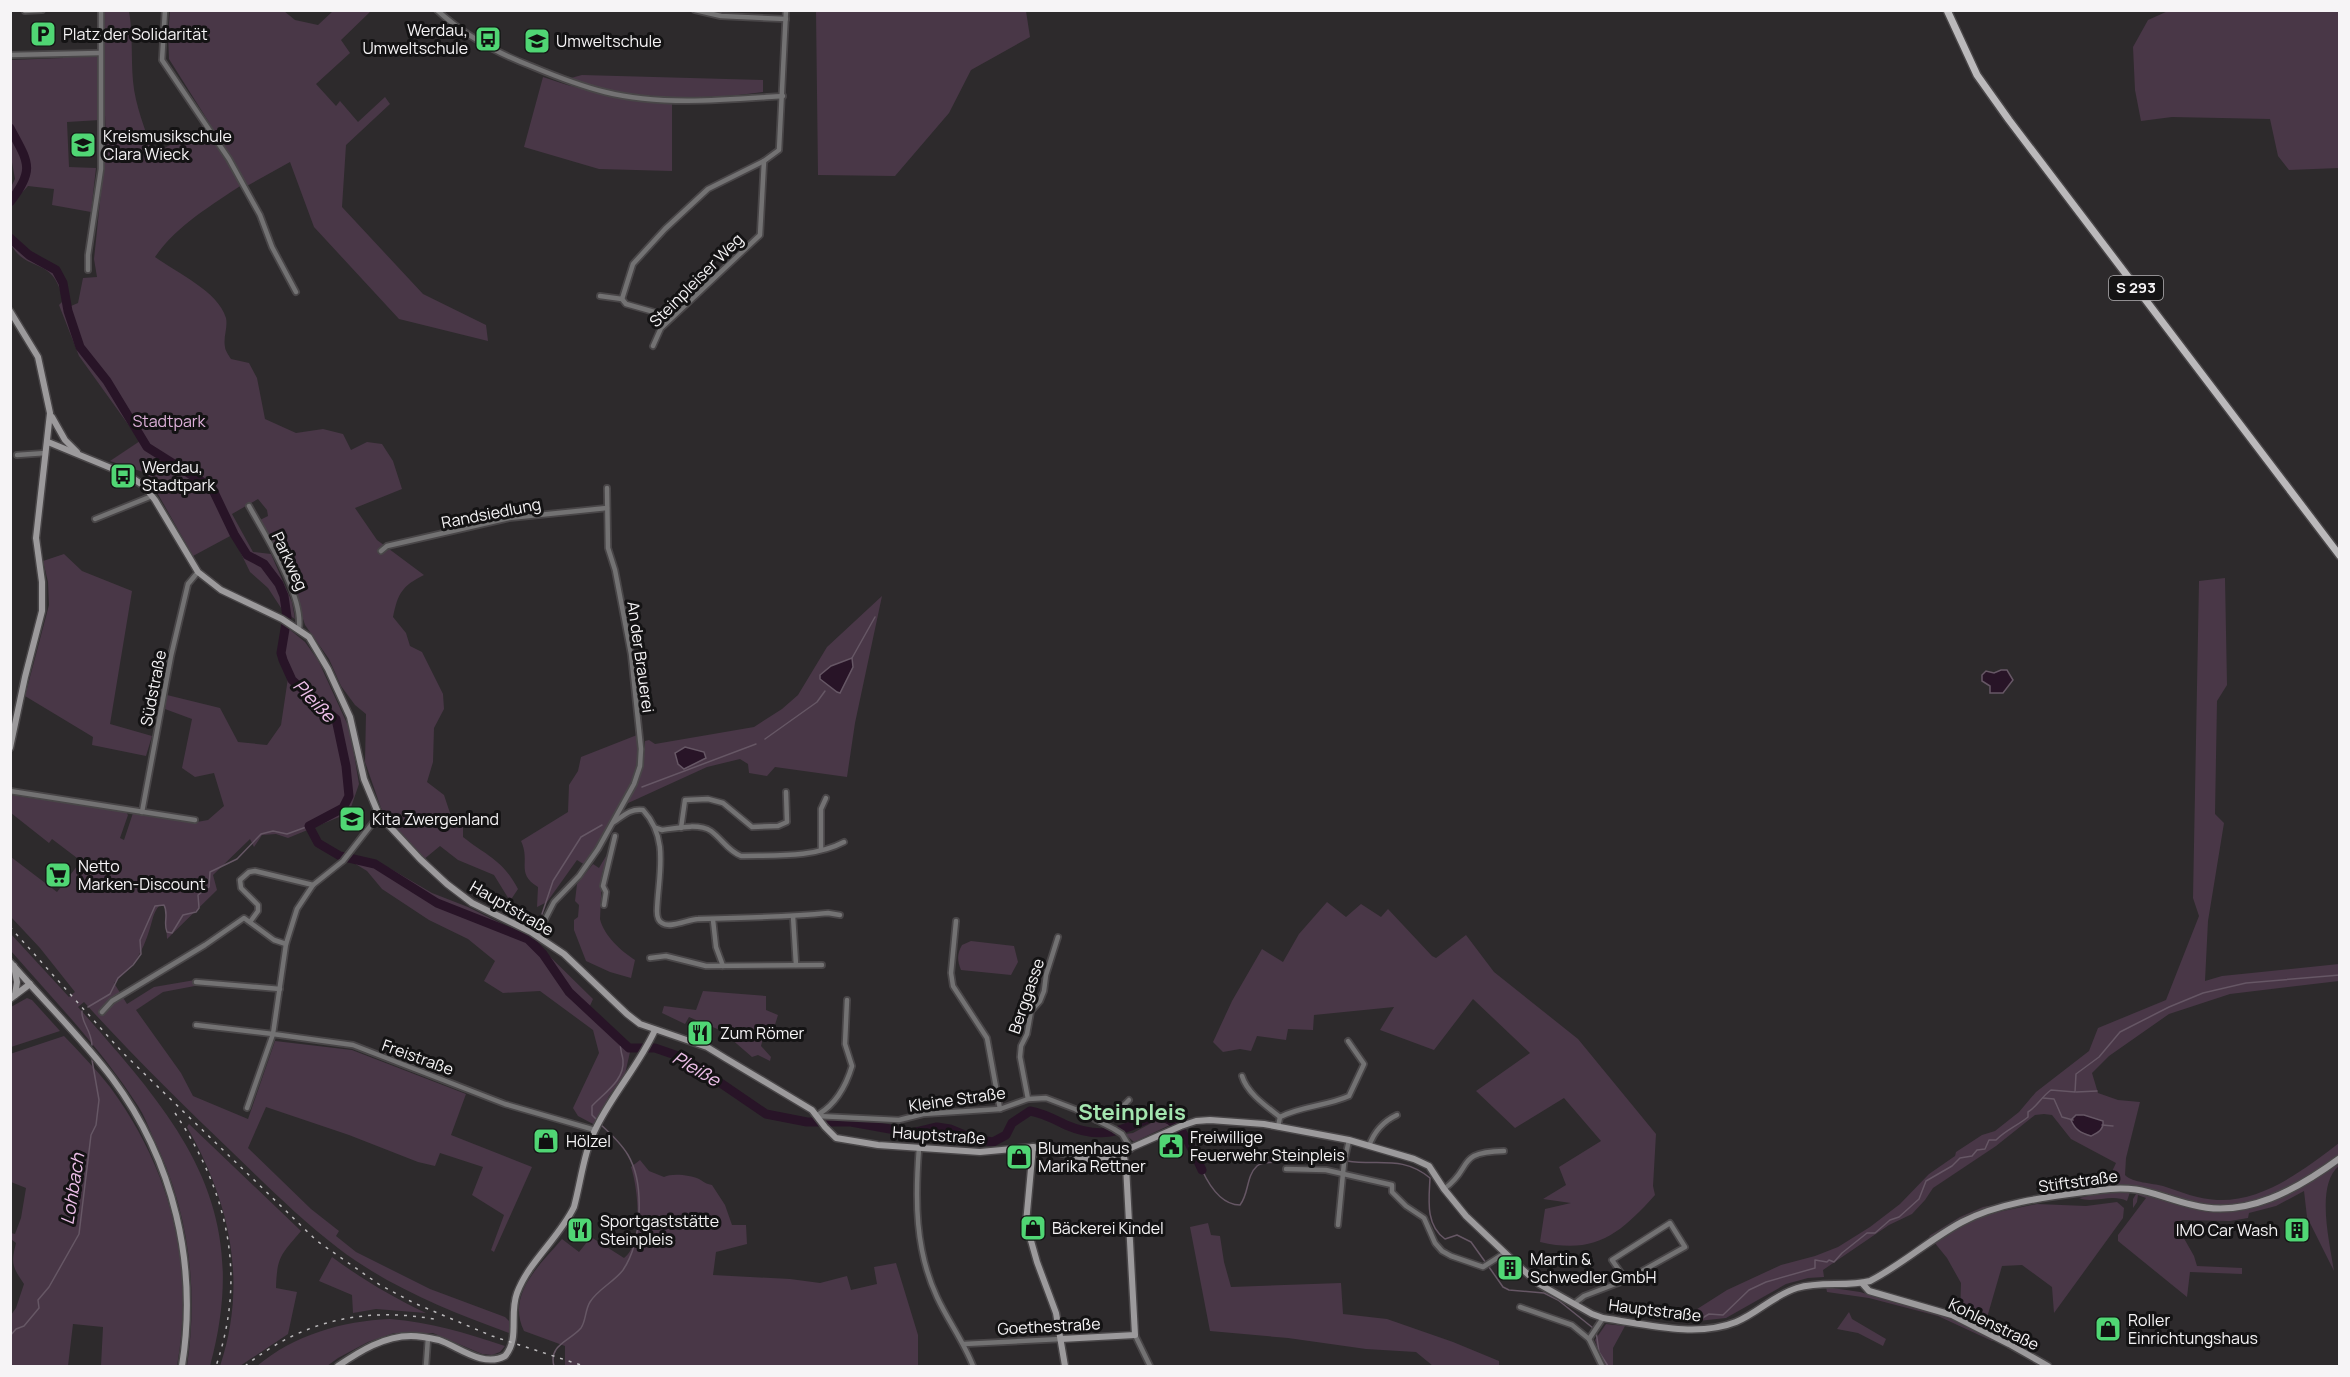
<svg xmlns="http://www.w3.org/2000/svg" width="2350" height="1377" viewBox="0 0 2350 1377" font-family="Manrope,sans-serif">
	<rect width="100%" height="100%" fill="#2d2a2c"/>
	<!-- green -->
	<g fill="#493747">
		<path d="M105,11H129C133,34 131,58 133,81C135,106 146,130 153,154L210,124L169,59L168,34L170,11H284L295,20L318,25L333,11H371L341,40L350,53L316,84L336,106L340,101L358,122L385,97L390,104L346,145L342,207L423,294L486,325L488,341L399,319L314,227L290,162L245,187L243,184C212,205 176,226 155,257C177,273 218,291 226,318C228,328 223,337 225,347C225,350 229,356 231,359L249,363L257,378L265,419L296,433L323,429L343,434L351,450L367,442L382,444L393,461L402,489L355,508L377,540L424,575C402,586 398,593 393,617L406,633L410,646L422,652L443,694L444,709L434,728L433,762L427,782L444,795L451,816L463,823V837C487,856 503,860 518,889L510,901L494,875L458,860L440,846L423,860L415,848L393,826L381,808L365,762L366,714L355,705L341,686L329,659L305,625L288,573L260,520L268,516L267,510L258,499L232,514L253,552L271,554L292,602L295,619L283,611L268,588L250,572L232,535L193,556L146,473L110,461L140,441L79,356L59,305L63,301C54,255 28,274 11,245L10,231L15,240L26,250L55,265L67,288L71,306L78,303L83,278L97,277L94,259L106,144L103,58Z"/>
		<path d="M816,11H1026L1030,37L971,70L949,113L895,176L818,175Z"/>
		<path d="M2168,11H2339V212V168L2289,170L2278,156L2270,119L2172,117L2141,121L2135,90L2133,47L2148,20Z"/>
		<path d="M100,53V120L67,122L69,167L96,168L91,212L52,205L54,189L28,186L16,199L11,208V187L15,179L10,151L11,60L63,58V55Z"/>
		<path d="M582,75L763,80V92C712,100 617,101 571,78Z"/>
		<path d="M543,77C588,93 625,98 672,102V171L599,169L524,147Z"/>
		<path d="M64,554L82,571L132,591L110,724L152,736L146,756L92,745L93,737L25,696L49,605L48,582L43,561Z"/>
		<path d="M2225,578L2227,685L2217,701L2215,814L2224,823L2208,921L2205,981L2222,976L2339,964V981L2230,994L2169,1014L2109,1056L2092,1073L2098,1093L2118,1100L2140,1102L2126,1158L2125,1175C2133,1183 2152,1183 2163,1186C2181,1192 2198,1199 2217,1200C2263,1202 2305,1169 2339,1143V1166C2315,1185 2330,1244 2334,1271L2307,1217L2304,1191L2276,1206L2249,1213L2248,1218L2230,1221L2182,1220L2177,1226L2194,1256L2197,1266L2242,1268V1274L2190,1272L2187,1297L2118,1241V1235L2146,1198L2138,1195L2137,1202L2133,1208V1199L2136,1194L2130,1192L2127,1201C2112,1193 2094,1204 2079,1198L2101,1193L2052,1197L1994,1207L1931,1238L1929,1236L1960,1217L1983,1207L2099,1186L2108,1180L2116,1163L2071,1139L2052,1115L2044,1114L2035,1115L1996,1146L1933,1188L1925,1200L1912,1214L1889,1225L1823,1270L1824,1277L1808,1278L1786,1284L1726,1318L1689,1322L1694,1311L1727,1290L1781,1265L1815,1256L1838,1247L1870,1227L1900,1204L1929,1174L1955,1156L1956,1152L1982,1135L1995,1131L2019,1112L2036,1092L2089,1051L2098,1028L2166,1000L2199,916L2193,898L2199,581Z"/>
		<path d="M882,596L855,723L847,777L775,767L767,776L749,773L748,764L740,759L707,767L626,804C637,783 645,766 645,741L649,740L655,744L754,727L782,709L798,695L827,647Z"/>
		<path d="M283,624L305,642L318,660L350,730L359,784L349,813L288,838L276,834L262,835L254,847L250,839L213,875L217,890L167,939L165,906H159C153,913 153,919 150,928C142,954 134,966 114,983L127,1004L154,987L195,980L200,985L163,992L136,1010L181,1073L193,1096L248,1119L275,1041L352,1050L466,1094L451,1135L532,1167L494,1252L491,1250L504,1215L472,1195L483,1167L440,1153L435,1166L418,1162L349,1135L266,1107L248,1148L311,1209L339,1231L336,1236L356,1252L430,1289L505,1317L509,1321V1333C449,1311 389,1287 338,1248C300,1219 265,1184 231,1151C180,1102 131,1054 84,1002L78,1007C179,1121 254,1205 210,1366H187C199,1287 188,1207 152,1135C148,1126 144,1115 138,1106C102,1050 55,1001 11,951L10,933L69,997L75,992L40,948L11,917V857L57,892L81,861L52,839L49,843L11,813V795L126,812L128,815L120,838L124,840L133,813L197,822L208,820L224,806L214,773L195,777L182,768L192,719L165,709L167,695L220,708L238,742L267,745L281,725L288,678L279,653Z"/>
		<path d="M637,735C638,746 639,757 636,768C629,797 600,839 585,865L577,860L547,902L537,907L538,887C515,873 531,862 521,841L568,812L569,785L578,771L581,757Z"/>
		<path d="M609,851L602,874L600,919C604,936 621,951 635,960L631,978L610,972L586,961L574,930V920L578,917L579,905L575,901L577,884L593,864L599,868Z"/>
		<path d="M353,855L391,869L432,893L468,907L532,939L593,999L589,1008L630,1052L625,1074L609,1096L595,1125L578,1116L573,1108L599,1053L593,1030L540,991L503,993L484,981L495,961L468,939L429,920L382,889L367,871L349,860Z"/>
		<path d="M1327,902L1346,917L1361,904L1381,917L1388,909L1432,956L1436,958L1466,935L1494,972L1578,1039L1656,1134L1653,1186L1655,1195C1620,1234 1595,1255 1540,1242L1545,1209L1571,1203L1543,1199L1566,1185L1559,1167L1601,1141L1564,1098L1515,1128L1476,1091L1530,1053L1473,999L1434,1050L1380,1030L1394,1007L1314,1015L1313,1030L1288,1029L1286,1040L1257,1036L1251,1051L1240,1049L1223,1052L1213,1042L1232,1001L1262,949L1283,962L1299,934Z"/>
		<path d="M971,941L1014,946L1018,962L1011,975L961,970C957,960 957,954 962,945Z"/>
		<path d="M703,991L766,996V1010L778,1015L774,1028L766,1027L761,1046L771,1057L770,1061L758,1055L752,1057L722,1031L689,1017L685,1024L662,1013L664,1006L696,1010Z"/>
		<path d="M27,998L32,1000L60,1031L11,1047V1007Z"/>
		<path d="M64,1036C80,1053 96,1069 110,1087C171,1170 195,1265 177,1366H101L103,1327L73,1324L68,1366H11V1315L16,1308L24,1284C12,1266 11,1264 16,1243L11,1239V1233L15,1234L21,1218L26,1188L11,1182L10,1054Z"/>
		<path d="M1157,1120L1170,1125L1134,1142L1125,1134L1133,1133Z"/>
		<path d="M189,1124L301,1231C281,1255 277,1256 276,1288L297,1292L288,1334L240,1366H220C248,1282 230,1202 187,1127Z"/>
		<path d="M640,1160L649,1171L664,1177C672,1173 690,1175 699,1179C704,1182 706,1184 712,1185L725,1205L732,1225H746L747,1244L716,1252L713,1275L790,1279L820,1283L847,1276L851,1290L877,1284L874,1267L896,1263L918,1335V1366H565V1346L524,1331C506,1294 540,1265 562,1239L579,1252L591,1237L624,1258C644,1243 638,1188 631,1167Z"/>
		<path d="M2117,1202L2124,1208L2123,1218L2054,1313L2052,1287L2022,1265L2002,1266L1984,1328L1960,1316L1961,1283L1947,1258L1934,1242L1975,1219L1998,1212L2037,1204L2086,1206Z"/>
		<path d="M1208,1223L1211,1235L1220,1236L1224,1262L1231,1287L1341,1283L1343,1314L1387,1319L1453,1342L1499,1361V1366H1433L1416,1352L1366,1349L1288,1338L1210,1331L1190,1227Z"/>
		<path d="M332,1257C362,1279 392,1297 426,1313L376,1309L353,1313L352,1295L319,1281Z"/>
		<path d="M1826,1287L1860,1292L1939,1313L1995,1340L1992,1341L1938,1316L1869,1298L1827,1292Z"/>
		<path d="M1849,1312L1852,1319L1886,1339L1883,1346L1858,1333L1837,1329Z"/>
		<path d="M390,1319C430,1322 466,1333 505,1346L500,1352L492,1355L482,1354L433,1333H394L368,1342L338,1358L327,1366H257C294,1335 342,1321 390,1319Z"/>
		<path d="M1606,1324L1625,1326L1613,1348V1366H1603L1595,1340Z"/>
	</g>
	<!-- water -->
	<g fill="#281427" stroke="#665765" stroke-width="1.5">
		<path d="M852,658L853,667L840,693L837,692L820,679V675L831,666Z"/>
		<path d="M2001,670H2007L2013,680L2003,693H1990V686L1982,681V675L1986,671L1994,673Z"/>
		<path d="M685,747L704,752L706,758L684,769L678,764L675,753Z"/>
		<path d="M2076,1115H2084L2103,1121C2104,1130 2097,1133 2091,1136C2081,1133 2075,1130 2071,1120Z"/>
	</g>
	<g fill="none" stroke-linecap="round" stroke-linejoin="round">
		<!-- stream -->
		<g stroke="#665765" stroke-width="1.5">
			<path d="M852,658L875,617"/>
			<path d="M765,739L817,702L825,691"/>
			<path d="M642,787L756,744"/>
			<path d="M542,914L553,881L581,837L602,825"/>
			<path d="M88,1007L110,994L118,978L133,965L141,954L140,940L155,906L164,905C169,914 163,923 167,932L172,933L183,915L196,912L199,908L198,895L209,887L210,872L237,859L261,834L273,831L287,834L309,826"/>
			<path d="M82,1011C81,1023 91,1029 92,1045"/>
			<path d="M2076,1092L2097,1091"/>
			<path d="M2043,1098L2054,1099L2062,1117L2073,1120"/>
			<path d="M597,1120L592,1115V1106C604,1093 625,1080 623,1060C622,1052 619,1050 621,1041"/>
			<path d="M2102,1125L2113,1126"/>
			<path d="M1347,1161C1379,1166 1402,1155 1430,1178C1429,1199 1425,1225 1445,1239L1457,1235L1471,1242L1486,1263"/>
			<path d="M1202,1170C1209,1185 1221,1205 1240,1205C1249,1194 1246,1176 1257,1166C1262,1162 1268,1163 1275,1162C1289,1161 1301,1152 1315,1153C1324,1153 1334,1157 1342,1159"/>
			<path d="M1489,1267L1503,1287L1509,1290L1544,1293L1558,1300L1593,1328"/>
			<path d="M1696,1322L1709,1314L1723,1315L1749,1290L1766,1282L1815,1268V1260L1827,1262L1829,1260L1834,1262L1842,1253L1867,1233H1875L1890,1220L1899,1217L1919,1199L1926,1181L1952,1166L1960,1158L1972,1156L1977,1150L1985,1149L1989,1140H1996C2006,1130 2017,1126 2028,1117V1112C2038,1106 2041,1097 2051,1090L2075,1092L2076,1074L2099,1057L2120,1032L2169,1007L2203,993L2246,983L2340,975"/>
			<path d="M1596,1331L1599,1352L1608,1366"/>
			<path d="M10,1336L16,1329L24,1326L39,1308L38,1300L49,1287L79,1234L91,1135L96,1125L99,1100L92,1060"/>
			<path d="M554,1366C548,1345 570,1341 581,1328C586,1321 585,1310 590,1302C598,1289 614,1282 623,1270C642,1242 645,1184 628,1155C621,1143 610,1133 600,1124"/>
		</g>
		<!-- river -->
		<g stroke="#281427" stroke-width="9">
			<path d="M10,128C28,162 36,169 10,202"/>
			<path d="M10,238L29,255L56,270L63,283L68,311L80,347L107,381L147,447L212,488L234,534L247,555L264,564L279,584L284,596L287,617L281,653L283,660L292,680L336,719L346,766L349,796L343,808L309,826L318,843L340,856L375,864L437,903L528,939L543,954L569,992L629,1048H655L684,1058L766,1114L807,1122H851L912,1133L937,1127L950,1129L974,1139L993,1142L1006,1135L1012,1123L1030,1111C1043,1113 1054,1119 1066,1125C1103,1141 1123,1130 1157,1115C1182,1119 1192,1150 1202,1170"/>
		</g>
		<!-- street casing -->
		<g stroke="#494648" stroke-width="8">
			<g id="street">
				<path d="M165,10L162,60L229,159L260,215L272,247L296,292"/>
				<path d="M437,10C464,35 497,53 531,66C555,76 580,86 605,92C660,106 726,100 783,96"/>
				<path d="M695,10L721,16L786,19"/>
				<path d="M25,11L42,10"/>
				<path d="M10,55L100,53"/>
				<path d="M88,270V255L101,169V10"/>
				<path d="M600,296L622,299L626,304L672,317"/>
				<path d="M622,299L633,264L665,229L708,189L764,161L779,150L786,10"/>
				<path d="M653,346L661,328L760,235L764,161"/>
				<path d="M17,455L46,453"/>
				<path d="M249,506C266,537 303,594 299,628"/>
				<path d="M95,519L152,496"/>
				<path d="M381,551L387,546L509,518L607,508"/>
				<path d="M10,791L195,820"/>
				<path d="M142,812L171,656L188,584L198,572"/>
				<path d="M379,815L343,861L313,885L297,909L286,944L273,1034L353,1045L505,1104L595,1130"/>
				<path d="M614,822C623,816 631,808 643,810C670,839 658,875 657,911C657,915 658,921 662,923C670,929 689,919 698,919C741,918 785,917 828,913L840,915"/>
				<path d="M656,828L662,830C676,828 699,823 711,831C722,839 728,851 741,856C774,855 814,858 844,842"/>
				<path d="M681,828L685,800L708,799L723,803L752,827L778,826L787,822L786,792"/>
				<path d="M821,850V809L826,798"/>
				<path d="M604,905L606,892L603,886L615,836"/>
				<path d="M793,916L796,965"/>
				<path d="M713,920L716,947L723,966"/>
				<path d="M956,921L951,973L953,986L987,1038L1000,1109"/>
				<path d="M250,922L258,911V905L241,888L240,880L249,872L255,871L313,885"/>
				<path d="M537,935L554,902L579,876L598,849L634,784L640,766L641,749L631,654L615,570L608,548L607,488"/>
				<path d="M650,958L666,956L706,966L822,965"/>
				<path d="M196,982L280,989"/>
				<path d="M102,1012L112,1001L205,945L244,918L274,940L286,944"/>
				<path d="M196,1025L273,1034L247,1108"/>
				<path d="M1242,1076C1247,1093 1266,1106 1280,1117"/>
				<path d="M1028,1099L1020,1057L1021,1046L1027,1034L1031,1011L1040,1001L1044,991L1046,975L1058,937"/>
				<path d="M819,1114C837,1103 846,1086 852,1066L845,1044L847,1000"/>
				<path d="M817,1116L899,1120L923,1114L1000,1109L1028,1099L1046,1098L1075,1109L1114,1129L1122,1134L1131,1149"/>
				<path d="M1096,1120L1098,1116L1122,1107L1129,1100"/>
				<path d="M1278,1127L1280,1117C1301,1106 1327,1106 1349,1096L1364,1064L1348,1041"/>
				<path d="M1369,1146C1374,1132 1384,1121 1397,1115"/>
				<path d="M919,1148C915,1199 915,1250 937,1297C948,1321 964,1342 973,1366"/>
				<path d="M1286,1169L1326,1170L1392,1185V1192L1406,1206L1424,1218L1435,1243L1442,1251L1451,1256L1483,1267L1505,1253"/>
				<path d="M1444,1189C1474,1168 1454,1152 1504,1151"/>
				<path d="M1338,1225L1344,1163L1349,1140"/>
				<path d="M1575,1303L1584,1296L1626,1280L1685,1247L1670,1223L1612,1260L1626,1280"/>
				<path d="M1520,1307L1572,1325L1589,1339"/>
				<path d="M1135,1335L1150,1366"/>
				<path d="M964,1344L1061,1339"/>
				<path d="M426,1366L428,1338"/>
				<path d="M1602,1366L1589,1339L1603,1318"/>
			</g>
		</g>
		<!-- secondary casing -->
		<g stroke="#494648" stroke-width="9">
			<g id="secondary">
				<path d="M10,311L38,357L50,413L36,538L42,582V611L25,677L10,748"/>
				<path d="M52,417L65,440L77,452"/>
				<path d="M48,442L128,475L144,486L155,500L198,572L221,590L282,619L309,637L328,669L350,717L364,779L379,815L420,859L447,884L472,903L531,932L564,954L627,1014L640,1024L707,1047L725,1058L812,1110L825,1127L836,1138L878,1145L980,1152L1033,1147L1089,1159L1110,1157L1181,1126L1196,1121L1210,1120L1264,1124L1349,1140L1414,1159L1429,1166L1444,1189L1466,1216L1522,1269L1539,1284L1592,1314L1603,1318C1645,1324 1696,1338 1736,1322C1758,1313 1774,1295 1797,1288C1821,1281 1846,1287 1870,1281C1903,1264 1930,1239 1962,1222C2001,1201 2056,1196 2100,1190C2141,1184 2155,1196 2193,1205C2246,1219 2298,1189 2340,1158"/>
				<path d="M10,962C44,1001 81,1037 112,1078C174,1161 198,1265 182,1366"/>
				<path d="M14,966L17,982L15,995"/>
				<path d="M10,999L30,984"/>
				<path d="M1033,1147L1026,1223L1037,1262L1056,1313L1065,1366"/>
				<path d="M1862,1283L1869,1291L1952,1315L2009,1344L2048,1366"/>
				<path d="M1061,1339L1135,1335L1126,1166L1123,1153"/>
				<path d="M338,1366C360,1351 384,1336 411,1336C420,1336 430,1338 439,1340C459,1347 483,1368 505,1356C520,1339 509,1314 517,1293C529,1261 559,1238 574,1207C581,1181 584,1150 597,1126C614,1092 639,1065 655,1030"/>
			</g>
		</g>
		<!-- primary casing -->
		<g stroke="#494648" stroke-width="10">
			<path id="primary" d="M1947,10L1977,75L2009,120L2340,556"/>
		</g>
		<!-- street -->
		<use href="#street" stroke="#737273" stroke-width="4.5"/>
		<!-- secondary -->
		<use href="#secondary" stroke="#9c9a9c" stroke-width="6"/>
		<!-- primary -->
		<use href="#primary" stroke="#bbb9bb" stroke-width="7"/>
		<!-- rail -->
		<g stroke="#bcbabc" stroke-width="1.5" stroke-dasharray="3 6" stroke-linecap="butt">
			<path d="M10,927L123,1053L317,1241L380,1285L414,1303L492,1336L584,1366"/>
			<path d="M175,1113C228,1192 247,1275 216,1366"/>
			<path d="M245,1366C303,1320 366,1306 439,1320"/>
		</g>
	</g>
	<!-- icons -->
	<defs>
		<g id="parking-square" transform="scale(1.35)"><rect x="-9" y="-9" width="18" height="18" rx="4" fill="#50d674" stroke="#141314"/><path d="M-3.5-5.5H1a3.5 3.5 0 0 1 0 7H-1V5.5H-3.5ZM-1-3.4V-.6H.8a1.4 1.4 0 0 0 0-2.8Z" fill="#111"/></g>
		<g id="bus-square" transform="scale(1.35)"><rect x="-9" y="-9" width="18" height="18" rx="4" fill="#50d674" stroke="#141314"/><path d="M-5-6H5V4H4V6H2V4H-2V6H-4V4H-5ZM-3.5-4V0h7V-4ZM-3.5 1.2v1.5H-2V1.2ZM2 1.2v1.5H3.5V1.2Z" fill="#111"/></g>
		<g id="school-square" transform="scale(1.35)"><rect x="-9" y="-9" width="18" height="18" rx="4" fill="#50d674" stroke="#141314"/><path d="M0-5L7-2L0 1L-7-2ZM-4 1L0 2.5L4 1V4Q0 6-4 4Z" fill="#111"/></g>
		<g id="supermarket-square" transform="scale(1.35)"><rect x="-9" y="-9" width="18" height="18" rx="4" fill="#50d674" stroke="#141314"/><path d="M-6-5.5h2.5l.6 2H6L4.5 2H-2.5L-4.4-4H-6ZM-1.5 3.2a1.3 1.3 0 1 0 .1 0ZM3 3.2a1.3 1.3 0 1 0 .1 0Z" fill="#111"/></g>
		<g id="restaurant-square" transform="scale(1.35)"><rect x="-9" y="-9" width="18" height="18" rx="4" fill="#50d674" stroke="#141314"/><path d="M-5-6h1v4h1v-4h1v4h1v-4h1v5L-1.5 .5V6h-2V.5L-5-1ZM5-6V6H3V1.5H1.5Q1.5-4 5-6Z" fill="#111"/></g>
		<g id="shop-square" transform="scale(1.35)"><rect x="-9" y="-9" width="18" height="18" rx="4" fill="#50d674" stroke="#141314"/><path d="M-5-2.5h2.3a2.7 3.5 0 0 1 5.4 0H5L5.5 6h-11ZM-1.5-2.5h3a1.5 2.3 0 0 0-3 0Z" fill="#111"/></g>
		<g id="civic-square" transform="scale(1.35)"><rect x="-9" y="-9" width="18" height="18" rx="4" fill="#50d674" stroke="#141314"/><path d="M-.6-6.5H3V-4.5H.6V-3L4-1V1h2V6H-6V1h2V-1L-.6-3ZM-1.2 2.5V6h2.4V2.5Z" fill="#111"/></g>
		<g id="building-square" transform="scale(1.35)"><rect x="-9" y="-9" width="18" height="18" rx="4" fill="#50d674" stroke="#141314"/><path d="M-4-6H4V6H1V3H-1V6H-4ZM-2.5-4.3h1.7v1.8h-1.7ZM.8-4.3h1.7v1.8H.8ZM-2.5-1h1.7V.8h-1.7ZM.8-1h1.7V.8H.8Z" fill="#111"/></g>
	</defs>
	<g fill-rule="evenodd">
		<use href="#parking-square" x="43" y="34"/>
		<use href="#bus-square" x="488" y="39"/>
		<use href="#school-square" x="537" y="41"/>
		<use href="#school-square" x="83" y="145"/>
		<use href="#bus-square" x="123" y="476"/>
		<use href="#school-square" x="352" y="819"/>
		<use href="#supermarket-square" x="58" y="875"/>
		<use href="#restaurant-square" x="700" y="1033"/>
		<use href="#shop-square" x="546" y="1141"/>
		<use href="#civic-square" x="1171" y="1146"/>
		<use href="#shop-square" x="1019" y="1157"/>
		<use href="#shop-square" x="1033" y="1228"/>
		<use href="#restaurant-square" x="580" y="1230"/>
		<use href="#building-square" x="2297" y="1230"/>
		<use href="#building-square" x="1510" y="1268"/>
		<use href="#shop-square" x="2108" y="1329"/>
	</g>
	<g text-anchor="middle" stroke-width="6" stroke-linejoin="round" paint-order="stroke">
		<!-- shield labels -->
		<rect fill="#141314" stroke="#b2b0b2" stroke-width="1.5" x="2109" y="276" width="54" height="24" rx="4.5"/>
		<g font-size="15" font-weight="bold" fill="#f6f4f6">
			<text x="2136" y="293">S 293</text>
		</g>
		<!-- poi labels -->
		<g font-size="16" fill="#f6f4f6" stroke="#141314" text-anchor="start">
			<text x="468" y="36" text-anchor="end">Werdau,<tspan x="468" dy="18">Umweltschule</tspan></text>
			<text x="63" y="40">Platz der Solidarität</text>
			<text x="556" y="47">Umweltschule</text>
			<text x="103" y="142">Kreismusikschule<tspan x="103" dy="18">Clara Wieck</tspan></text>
			<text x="142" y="473">Werdau,<tspan x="142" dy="18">Stadtpark</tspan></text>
			<text x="372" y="825">Kita Zwergenland</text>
			<text x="78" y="872">Netto<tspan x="78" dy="18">Marken-Discount</tspan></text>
			<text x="720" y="1039">Zum Römer</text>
			<text x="1190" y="1143">Freiwillige<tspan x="1190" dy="18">Feuerwehr Steinpleis</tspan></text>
			<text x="566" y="1147">Hölzel</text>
			<text x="1038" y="1154">Blumenhaus<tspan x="1038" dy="18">Marika Rettner</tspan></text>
			<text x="600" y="1227">Sportgaststätte<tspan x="600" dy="18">Steinpleis</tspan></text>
			<text x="1052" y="1234">Bäckerei Kindel</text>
			<text x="2278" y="1236" text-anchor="end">IMO Car Wash</text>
			<text x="1530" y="1265">Martin &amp;<tspan x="1530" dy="18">Schwedler GmbH</tspan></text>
			<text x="2128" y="1326">Roller<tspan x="2128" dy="18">Einrichtungshaus</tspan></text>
		</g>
		<!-- street labels -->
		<g font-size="16" fill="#f6f4f6" stroke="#141314">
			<text transform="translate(696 280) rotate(-45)" y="6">Steinpleiser Weg</text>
			<text transform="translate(491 513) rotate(-11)" y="6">Randsiedlung</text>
			<text transform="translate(290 561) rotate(65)" y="6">Parkweg</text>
			<text transform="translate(641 657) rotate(82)" y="6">An der Brauerei</text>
			<text transform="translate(153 688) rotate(-79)" y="6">Südstraße</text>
			<text transform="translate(512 908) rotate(30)" y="6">Hauptstraße</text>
			<text transform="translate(1026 996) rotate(-71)" y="6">Berggasse</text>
			<text transform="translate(418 1057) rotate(20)" y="6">Freistraße</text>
			<text transform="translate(957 1099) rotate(-8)" y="6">Kleine Straße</text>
			<text transform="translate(939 1135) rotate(4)" y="6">Hauptstraße</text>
			<text transform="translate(2078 1181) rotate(-8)" y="6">Stiftstraße</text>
			<text transform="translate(1655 1310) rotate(7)" y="6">Hauptstraße</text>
			<text transform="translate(1994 1324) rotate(26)" y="6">Kohlenstraße</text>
			<text transform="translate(1049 1326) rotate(-3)" y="6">Goethestraße</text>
		</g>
		<!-- park labels -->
		<g font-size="16" fill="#ddb0d9" stroke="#141314">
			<text x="169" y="427">Stadtpark</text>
		</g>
		<!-- water labels -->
		<g font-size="18" font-style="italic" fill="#efc1eb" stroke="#141314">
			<text transform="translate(314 701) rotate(46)" y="6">Pleiße</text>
			<text transform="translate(696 1069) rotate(30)" y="6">Pleiße</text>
			<text transform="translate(73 1189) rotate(-81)" y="6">Lohbach</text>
		</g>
		<!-- district labels -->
		<g font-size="22" font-weight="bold" fill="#a3e5af" stroke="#141314">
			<text x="1132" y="1120">Steinpleis</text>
		</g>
	</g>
	<!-- border -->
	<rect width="2350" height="1377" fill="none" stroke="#f6f4f6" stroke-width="24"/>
</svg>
